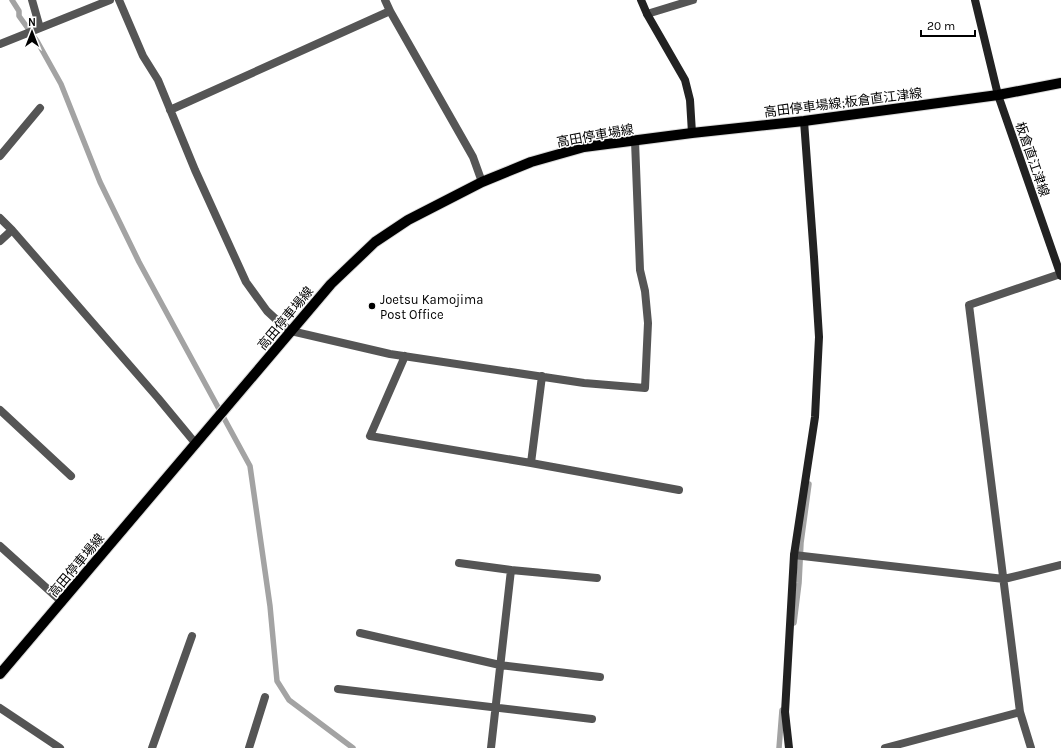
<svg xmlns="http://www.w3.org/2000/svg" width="1061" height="748" viewBox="0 0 1061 748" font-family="Karla,'Noto Sans JP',sans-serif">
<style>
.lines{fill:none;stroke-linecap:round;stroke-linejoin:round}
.stream{stroke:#a3a3a3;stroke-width:5.5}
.primary-casing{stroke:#dbdbdb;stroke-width:12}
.street{stroke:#555;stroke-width:8}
.secondary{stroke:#222;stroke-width:8}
.primary{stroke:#000;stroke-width:10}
.poi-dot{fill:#000;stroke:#fff;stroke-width:1.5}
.labels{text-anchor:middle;stroke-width:3;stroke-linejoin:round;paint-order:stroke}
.street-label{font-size:13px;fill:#000;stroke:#fff}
.poi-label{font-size:13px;fill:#000;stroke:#fff;text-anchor:start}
</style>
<rect width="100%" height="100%" fill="#fff"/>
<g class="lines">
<!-- stream -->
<path class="stream" d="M12 0 19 11V16L37 41 61 84 100 182 139 262 250 466 270 606 277 681 289 700 353 748
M794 623 799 583 801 543 809 484
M779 748 782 710"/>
<!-- primary casing -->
<g class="primary-casing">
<path id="primary" d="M0 674 331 284 375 242 408 220 482 182 531 162 584 147 692 133 804 121 998 95 1061 83"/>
</g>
<!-- street -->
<path class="street" d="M32 0 40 28
M119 0 143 56 158 80 195 170 246 282 267 311 280 323 291 331 390 354 584 383 645 388 648 323 645 291 640 270 635 141
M385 0 390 11 473 157 482 182
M647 14 693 0
M0 44 110 0
M170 110 390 11
M0 156 40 108
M0 218 12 230
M0 241 12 230 158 398 196 444
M405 356 370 436 531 463 542 376
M0 410 71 476
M531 463 679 490
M0 546 62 602
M794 555 1004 579 1061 565
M459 563 511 570
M360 633 500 665 600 677
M338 689 592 719
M0 708 60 748
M152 748 192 636
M249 748 265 697
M491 748 511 570 597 578
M885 748 1020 712
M1031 748 1020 712 969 305 1060 274"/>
<!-- secondary -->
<path class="secondary" d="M641 0 647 14 685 80 690 100 692 133
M975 0 998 95 1061 276
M789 748 785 712 794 555 815 417 819 337 814 257 804 121"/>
<!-- primary -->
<use href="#primary" class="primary"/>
</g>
<!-- markers -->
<circle class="poi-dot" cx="372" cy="306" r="4"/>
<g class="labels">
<!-- street labels -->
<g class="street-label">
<text transform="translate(843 102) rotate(-7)" y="5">高田停車場線;板倉直江津線</text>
<text transform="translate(595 135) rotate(-10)" y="5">高田停車場線</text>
<text transform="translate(1033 159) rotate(71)" y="5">板倉直江津線</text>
<text transform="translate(285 318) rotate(-50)" y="5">高田停車場線</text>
<text transform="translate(76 565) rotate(-50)" y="5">高田停車場線</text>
</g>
<!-- poi labels -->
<g class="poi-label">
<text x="380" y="304">Joetsu Kamojima<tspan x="380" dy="15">Post Office</tspan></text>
</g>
</g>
<!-- north arrow -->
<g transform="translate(32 32)" stroke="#ffffff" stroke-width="3" paint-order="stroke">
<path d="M0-3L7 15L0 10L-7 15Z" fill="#000000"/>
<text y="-6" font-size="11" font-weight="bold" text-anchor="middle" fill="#000000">N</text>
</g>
<!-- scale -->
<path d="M921 30v6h54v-6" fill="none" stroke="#000000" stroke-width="2"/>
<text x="927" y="30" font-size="12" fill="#000000" stroke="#ffffff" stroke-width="3" paint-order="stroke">20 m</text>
</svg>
